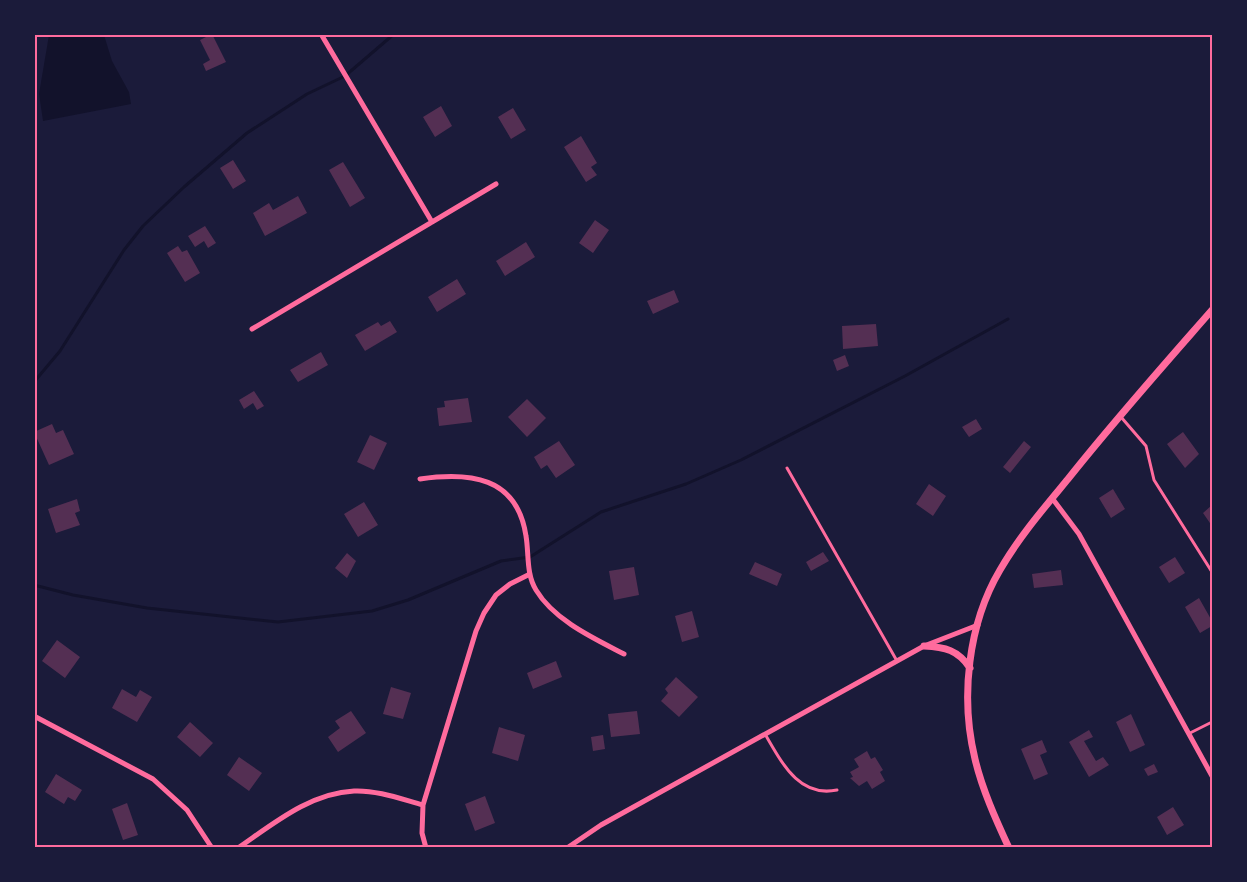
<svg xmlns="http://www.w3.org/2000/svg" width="1247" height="882" viewBox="0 0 1247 882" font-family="'Golos Text',sans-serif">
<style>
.water{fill:#12122b}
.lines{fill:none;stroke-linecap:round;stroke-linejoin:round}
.stream{stroke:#12122b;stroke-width:3}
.building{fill:#542f53}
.service{stroke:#ff6b9d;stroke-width:3}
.minor{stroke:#ff6b9d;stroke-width:5}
.tertiary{stroke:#ff6b9d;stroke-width:7}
.neatline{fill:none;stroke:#ff6b9d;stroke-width:2}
</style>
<rect width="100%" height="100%" fill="#1b1b3a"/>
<!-- water -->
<path class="water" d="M49 35H104L112 61 129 92 131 104 43 121 39 94Z"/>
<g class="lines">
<!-- stream -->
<path class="stream" d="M34 382 60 351 124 250 143 226 184 187 247 133 307 94 345 76 394 34
M34 585 73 595 147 608 278 622 372 611 408 600 501 561 530 557 601 512 686 484 741 460 905 376 1008 319"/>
</g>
<!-- building -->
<path class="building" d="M212 34 226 62 206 71 203 64 210 60 200 40Z
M441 106 452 126 435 137 423 117Z
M513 108 526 130 511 139 498 117Z
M581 136 597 163 591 167 597 175 586 182 564 147Z
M233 160 246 181 233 189 220 168Z
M343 162 365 198 350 207 329 170Z
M298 196 307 213 265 236 253 213 269 203 273 210Z
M595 220 609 230 593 253 579 243Z
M205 226 216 243 208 248 204 241 195 247 188 236Z
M526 242 535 257 505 276 496 261Z
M178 246 182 252 187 250 200 273 185 282 167 253Z
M457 279 466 294 437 312 428 297Z
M674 290 679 302 653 314 647 301Z
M390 321 397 332 365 351 355 335 378 322 381 326Z
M876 324 878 346 843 349 842 326Z
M321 352 328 365 298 382 290 370Z
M845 355 849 366 837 371 833 360Z
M254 391 264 406 257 410 253 403 244 409 239 400Z
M468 398 472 422 439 426 437 408 445 407 444 401Z
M527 399 546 418 527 437 508 417Z
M976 419 982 429 969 437 962 427Z
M52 424 56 433 63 430 74 454 49 465 34 432Z
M1183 432 1199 454 1185 468 1167 444Z
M370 435 387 443 374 470 357 462Z
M559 441 575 465 556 478 547 465 541 469 534 457Z
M1024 441 1031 447 1010 473 1003 467Z
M929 484 946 496 933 516 916 504Z
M1113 489 1125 509 1111 518 1099 498Z
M77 499 80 511 75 513 80 525 56 533 48 509Z
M364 502 378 525 358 537 344 514Z
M1212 505V526L1203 513Z
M823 552 829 561 811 571 806 562Z
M347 553 356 561 347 578 335 568Z
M1175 557 1185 573 1169 583 1159 567Z
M755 562 782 574 777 586 749 574Z
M634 567 639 595 614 600 609 571Z
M1061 570 1063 585 1034 588 1032 574Z
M1199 598 1212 621V626L1200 633 1185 607Z
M692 611 699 637 682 642 675 616Z
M57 640 80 657 65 678 42 661Z
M556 661 562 677 533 689 527 673Z
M676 677 698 697 679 717 661 701 668 693 665 689Z
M391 687 411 693 403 719 383 714Z
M122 689 136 697 140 690 152 697 137 722 112 708Z
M351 711 366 733 338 752 328 737 340 728 335 721Z
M637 711 640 734 611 737 608 714Z
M1131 714 1145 745 1130 752 1116 722Z
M190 722 213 743 200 757 177 737Z
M499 727 525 735 518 761 492 753Z
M1089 730 1093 737 1084 741 1096 761 1103 757 1109 765 1089 777 1069 742Z
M603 735 605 749 593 751 591 737Z
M1042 740 1047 752 1040 755 1048 774 1034 780 1021 749Z
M867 751 871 759 875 757 883 770 880 772 885 781 872 789 867 781 859 786 850 778 853 777 850 772 859 767 854 759Z
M239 757 262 773 249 791 227 775Z
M1154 764 1158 772 1148 776 1144 769Z
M56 774 82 790 75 801 68 797 64 804 45 792Z
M485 796 495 823 475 831 465 804Z
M127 803 138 835 123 840 112 809Z
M1173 807 1184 825 1167 835 1157 817Z"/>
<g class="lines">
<!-- service -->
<path class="service" d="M1121 417 1146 446 1154 480 1212 572
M787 468 897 661
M1190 733 1212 722
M765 734C782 763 799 798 837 790"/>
<!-- minor -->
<path class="minor" d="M321 34 432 222
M252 329 496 184
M420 479C469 472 517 476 526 536 529 553 526 574 536 590 554 620 593 638 624 654
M1052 498 1079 534 1212 776
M34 716 153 779 187 810 212 848
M238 848C273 824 310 793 354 791 377 790 401 799 423 805
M426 848 422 833 423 805 476 631 484 613 496 595 510 584 530 574
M567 848 601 825 924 646 978 625"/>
<!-- tertiary -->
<path class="tertiary" d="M924 646C945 647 958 650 970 668
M1009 848C996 820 982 789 975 759 960 698 968 624 1000 570 1019 537 1044 508 1068 479 1114 421 1163 366 1212 310"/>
</g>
<!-- border -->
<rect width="1247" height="882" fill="none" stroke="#1b1b3a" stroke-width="72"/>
<rect x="36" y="36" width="1175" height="810" class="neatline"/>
</svg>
